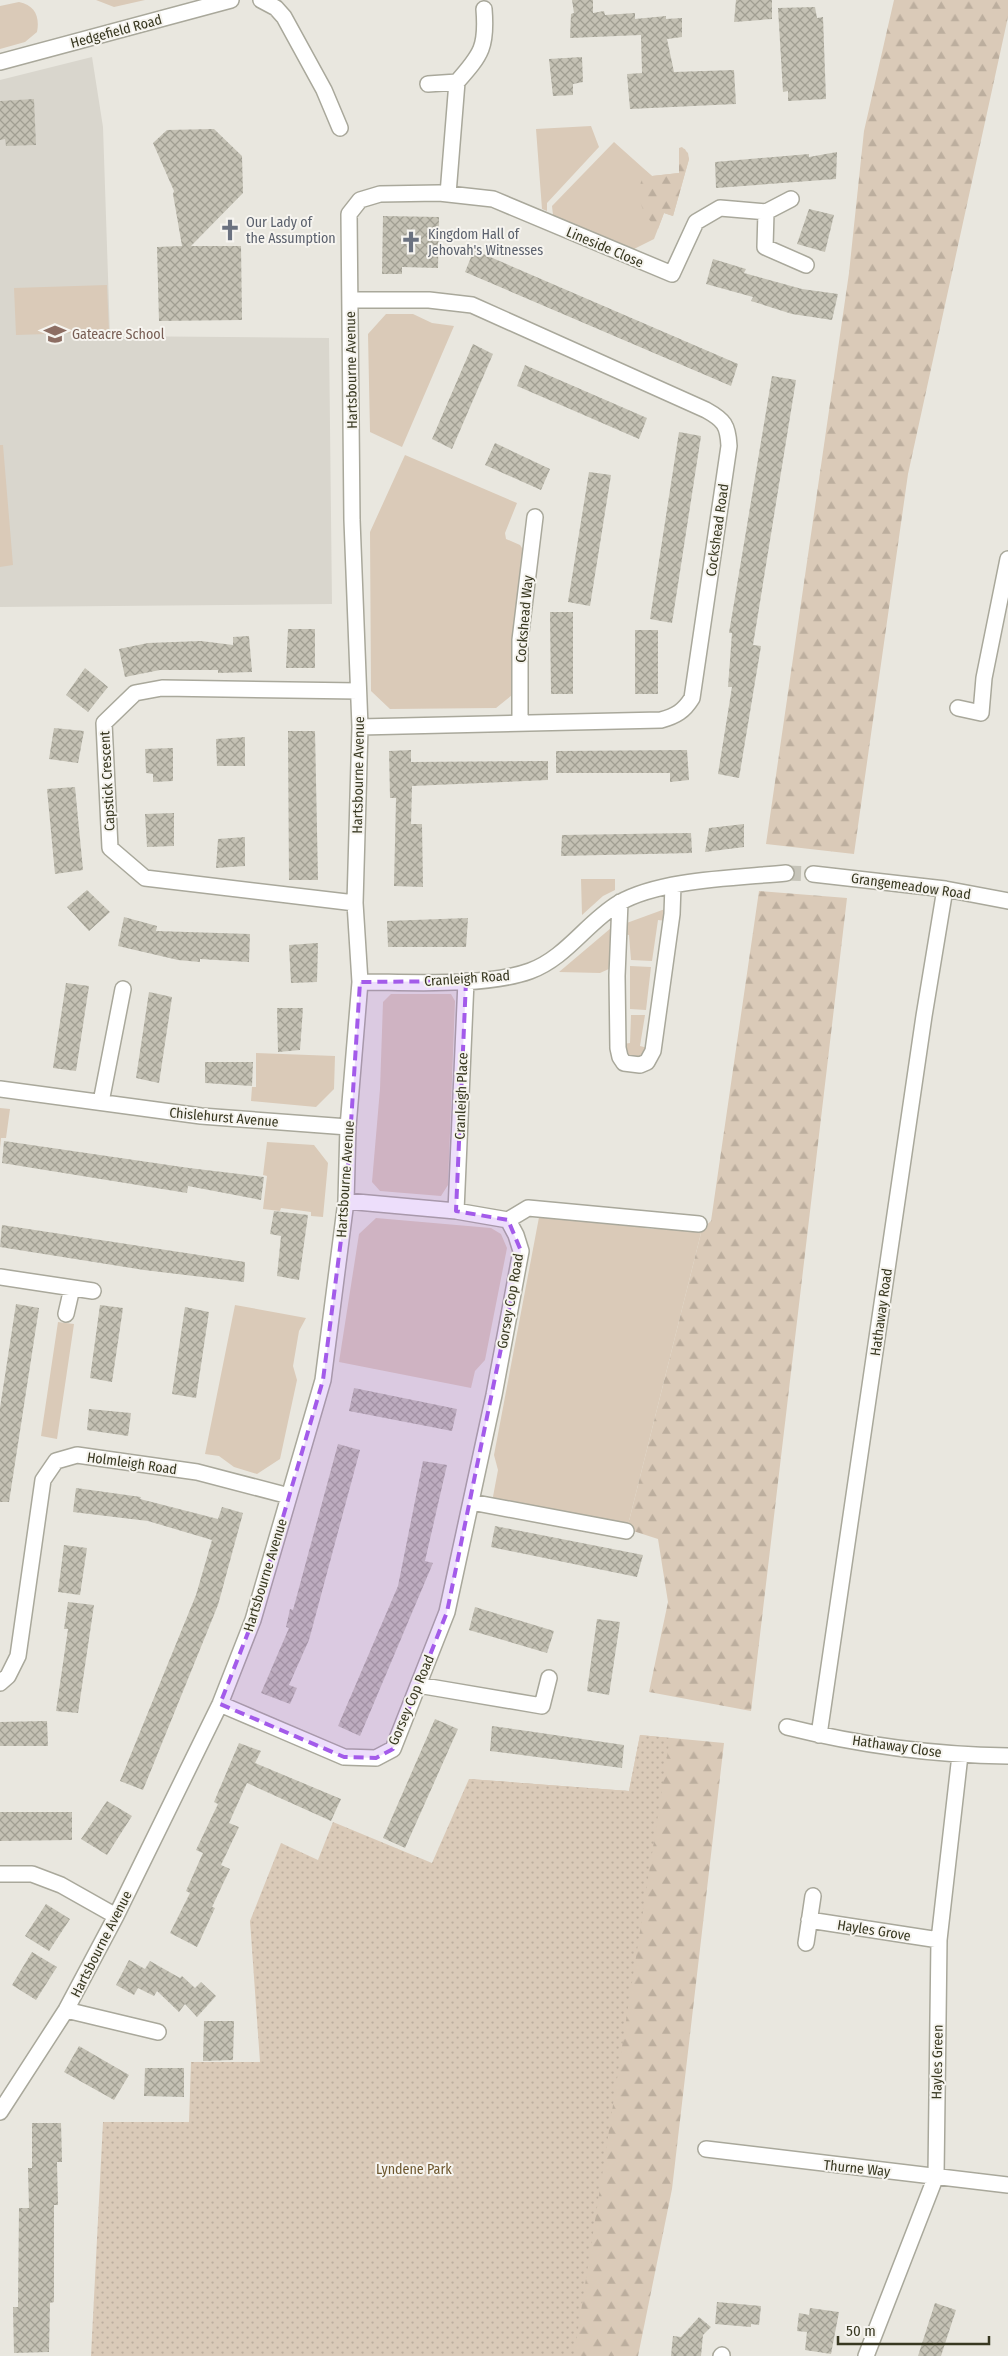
<svg xmlns="http://www.w3.org/2000/svg" width="1008" height="2356" viewBox="0 0 1008 2356" font-family="'Fira Sans Condensed',sans-serif">
<style>
.built{fill:#d9d6cd}
.green{fill:#dacab8}
.forest{fill:url(#forest-firs)}
.park{fill:url(#park-dots)}
.building{fill:url(#building-cross-hatch)}
.lines{fill:none;stroke-linecap:round;stroke-linejoin:round}
.minor-tunnel{stroke:#c6c4b9;stroke-width:15;stroke-dasharray:15 8;stroke-linecap:butt}
.minor-casing{stroke:#a9a89b;stroke-width:18}
.minor{stroke:#fff;stroke-width:15}
.marked{fill:#a35bea;fill-opacity:0.2;stroke:#a35bea;stroke-width:4;stroke-dasharray:10 6;stroke-linejoin:round}
.labels{text-anchor:middle;stroke-width:4;stroke-linejoin:round;paint-order:stroke}
.street-label{font-size:14px;fill:#383821;stroke:#f6f4ef}
.worship-label{font-size:14px;fill:#5b616d;stroke:#f6f4ef;text-anchor:start}
.education-label{font-size:14px;fill:#785e54;stroke:#f6f4ef;text-anchor:start}
.park-label{font-size:14px;fill:#6d562d;stroke:#f6f4ef}
</style>
<defs>
<pattern id="forest-firs" width="22" height="20" patternUnits="userSpaceOnUse" patternTransform="scale(1.25)"><rect width="22" height="20" fill="#dacab8"/><path d="M5 1l3.5 6h-7zM16 11l3.5 6h-7z" fill="#bcae9e"/></pattern>
<pattern id="park-dots" width="8" height="8" patternUnits="userSpaceOnUse" patternTransform="scale(1.25)"><rect width="8" height="8" fill="#dacab8"/><path d="M2 2h.1M6 6h.1" fill="none" stroke="#bcae9e" stroke-width="1.8" stroke-linecap="round"/></pattern>
<pattern id="building-cross-hatch" width="8" height="8" patternUnits="userSpaceOnUse" patternTransform="scale(1.25)"><rect width="8" height="8" fill="#c4c1b4"/><path d="M0 0l8 8M0 8l8-8" fill="none" stroke="#a09e92"/></pattern>
</defs>
<rect width="100%" height="100%" fill="#e9e7df"/>
<!-- built -->
<path class="built" d="M92 57 103 127 110 336 329 338 332 604 0 607V80Z"/>
<!-- green -->
<path class="green" d="M96 0H145L114 7Z
M19 2C35 5 40 17 37 32L25 42 0 49V6Z
M591 126 599 147 547 203V211L542 209 536 129Z
M614 142 652 176 679 173V148L685 149 689 159 673 216 664 213 654 239 634 249 553 215 552 206Z
M107 285 109 332 16 335 14 288Z
M386 314H413L432 323 454 326 402 447 370 432 368 334Z
M0 445H3L13 565 0 567Z
M405 455 517 503 505 533 506 539 520 545 524 551 512 637V695L496 708 390 709 371 691 370 532Z
M581 879H615V890L603 896 582 915Z
M665 909 666 921 658 920 652 961 631 960 629 935 622 934 624 924Z
M611 928V968L600 973 559 972Z
M630 966 651 967 646 1010 630 1009Z
M391 994H451L455 1001 448 1185 441 1196 380 1191 372 1182 380 1089 383 1002Z
M631 1015H645L640 1046 648 1048 642 1057 631 1058 625 1052 623 1044 630 1043Z
M256 1053 335 1056 334 1089 316 1107 251 1101 252 1087H256Z
M0 1108 10 1109 6 1138H1L0 1148Z
M267 1142 314 1145 328 1163 323 1217 311 1216V1212L281 1208 280 1211 263 1209 267 1176 263 1175Z
M540 1212 644 1221V1228L654 1229V1222L702 1229 627 1529 492 1502 498 1470 494 1455Z
M376 1218 491 1228 501 1234 507 1248 485 1360 475 1371 471 1388 339 1362 359 1234Z
M235 1305 306 1318 299 1331 293 1366 297 1380 280 1459 257 1474 234 1467 219 1456 205 1454Z
M58 1322 74 1324 57 1439 41 1436Z"/>
<!-- forest -->
<path class="forest" d="M894 0H1008V17L908 474 854 854 766 844 849 273 864 131Z
M682 147 688 153 689 159 673 216 664 213 658 229C640 213 633 192 646 171L652 176 679 173V148Z
M759 891 847 898 751 1711 649 1692 668 1602 658 1539 627 1529 702 1229 711 1221Z
M640 1735 724 1743 672 2189 638 2356H501L469 1779 629 1791Z"/>
<!-- park -->
<path class="park" d="M640 1735 670 1738 574 2356H91L103 2122H189L191 2062H260L250 1921 281 1843 318 1860 333 1822 432 1863 469 1779 629 1791Z"/>
<!-- building -->
<path class="building" d="M572 0H593V13L604 11 605 15 635 13V19L666 16V19L682 18V37L667 39 674 72 734 70 736 104 630 109 627 74 642 73 641 35 570 38 571 14 574 13Z
M736 0H772V19L734 22Z
M815 7 817 18 823 17 826 99 788 101V91L783 92 778 8Z
M582 57 583 82 573 84V95L553 96 549 59Z
M34 99 36 145 6 146 5 139 0 140V101Z
M214 129 242 156 243 193 191 246H241L242 320 159 321 157 247 182 246 173 194 174 191 153 143 167 130Z
M837 152 836 179 716 188 715 162 809 154V157Z
M809 209 834 215 825 252 797 244Z
M383 216 439 217 438 268 402 267V274H382Z
M474 250 738 364 731 386 465 272Z
M713 259 746 269 744 273 802 289 838 294 832 320 792 314 751 301 753 297 706 284Z
M473 344 493 354 452 449 432 439Z
M525 365 647 418 639 439 517 386Z
M772 376 796 380 753 645 761 646 739 778 718 774 732 687H728L732 633H729Z
M679 432 701 436 672 623 650 619Z
M495 443 550 469 541 490 485 465Z
M589 472 611 475 590 606 568 602Z
M550 612H573V694H551Z
M288 629H315V668H286Z
M635 630H658V694H635Z
M249 636 252 672 218 673V670H160L125 677 119 649 148 643 201 641 233 645V637Z
M85 668 108 687 88 712 66 695Z
M54 728 84 731 78 763 49 759Z
M288 731H315L318 880H289Z
M245 737V766H217L216 739Z
M173 748V781L153 782V774L146 773 145 749Z
M411 750V762L548 761V780L412 786 411 824H422L423 887 394 886 396 798H390L389 751Z
M687 750 689 780 670 782V773H556V751Z
M75 787 83 870 55 874 47 789Z
M174 813V846L147 847 145 814Z
M744 824V847L705 852 709 828Z
M691 833 692 853 561 856 562 835Z
M245 837V866L216 868 218 839Z
M87 890 110 912 89 931 67 907Z
M124 917 157 926 156 931 250 934 249 962 200 959V962L178 960 118 946Z
M468 918 466 947H388L387 921Z
M318 943 317 982 291 983 289 945Z
M66 983 89 986 76 1071 53 1068Z
M149 992 172 997 159 1083 136 1078Z
M277 1008H303L300 1050 278 1052Z
M205 1062H253L252 1086 205 1083Z
M4 1141 189 1168 264 1177 261 1200 188 1186 187 1193 2 1163Z
M274 1211 308 1215 299 1280 277 1276 281 1236 270 1234Z
M2 1225 245 1262 244 1282 144 1270 0 1247Z
M16 1304 39 1308 9 1502H0V1408Z
M100 1305 123 1308 112 1382 90 1378Z
M185 1307 209 1312 196 1398 172 1394Z
M354 1388 457 1409 452 1431 349 1411Z
M89 1409 131 1413 128 1436 87 1430Z
M338 1444 360 1450 309 1640 289 1685 297 1688 290 1704 261 1693 289 1628 286 1627 290 1609 293 1610Z
M423 1461 447 1465 425 1561 433 1563 360 1736 338 1726 398 1586Z
M76 1488 141 1497 140 1499 218 1519 222 1507 243 1513 218 1605 143 1790 120 1781 196 1595 212 1540 148 1521 73 1512Z
M495 1526 643 1555 637 1577 491 1547Z
M64 1545 87 1548 80 1595 58 1592Z
M68 1602 94 1605 78 1713 56 1711 68 1629H64Z
M475 1607 554 1631 547 1653 469 1630Z
M597 1619 620 1622 609 1695 587 1691Z
M435 1719 458 1729 405 1848 383 1838Z
M47 1721 48 1746H0V1722Z
M492 1726 624 1745 622 1768 490 1751Z
M239 1743 261 1751 255 1763 341 1799 331 1821 247 1783 229 1823 239 1827 221 1865 230 1869 212 1907 215 1908 197 1947 170 1933 190 1893 186 1891 203 1853 196 1850 218 1804 214 1802Z
M107 1801 132 1816 107 1855 81 1839Z
M0 1812H72V1840L0 1841Z
M46 1904 70 1919 49 1951 25 1936Z
M32 1952 57 1967 36 2000 12 1985Z
M129 1960 145 1969 150 1961 180 1978 182 1976 195 1988 201 1982 216 1996 197 2017 185 2004 179 2012 157 1991 154 1996 138 1988 134 1995 116 1985Z
M204 2021H234L233 2060 203 2061Z
M79 2046 129 2075 114 2100 64 2072Z
M145 2068H184V2097L144 2096Z
M32 2123H61L62 2162H57L58 2205H54V2302L50 2303 49 2352 14 2353 13 2307H18L19 2208H29L28 2168H32Z
M717 2302 761 2306 759 2325 751 2324V2327L715 2324Z
M935 2303 956 2310 941 2356H918Z
M810 2308 839 2312 831 2354 805 2350 807 2332 797 2331 799 2313 809 2315Z
M699 2317 711 2327 703 2335 701 2356H671L673 2336 681 2337Z"/>
<g class="lines">
<!-- minor-tunnel -->
<path class="minor-tunnel" d="M786 873 813 874"/>
<!-- minor casing -->
<g class="minor-casing">
<path id="minor" d="M261 0 276 8 284 17 324 90 340 128
M0 62 231 0
M428 84 457 82C482 54 487 46 484 9
M448 194 457 82
M766 212 791 199
M350 300H429L472 305 706 410C724 420 728 425 729 446L692 698C684 711 676 716 661 720L360 727
M958 708 981 713 984 678 1008 559
M520 722V640L535 517
M813 874 945 889 1008 901
M620 902 617 976 618 1048 620 1057 624 1063 640 1065 647 1062 653 1051 672 914 673 885
M355 903 145 878 110 848 104 723 135 693 162 688 358 691
M360 982C408 982 486 987 530 971 566 958 587 922 619 903 661 879 737 878 786 873
M0 1089 201 1116 348 1127
M101 1102 123 989
M456 1211 466 981
M508 1220 528 1208 699 1224
M0 1277 93 1291
M66 1314 72 1288
M471 1502 626 1531
M0 1683 8 1676 18 1656 43 1480 56 1461 77 1455 197 1472 289 1496
M418 1685 542 1706 549 1678
M220 1704 344 1757 376 1758 393 1749 447 1612 494 1395 521 1251 516 1235 508 1220 456 1211 346 1201
M787 1727C859 1745 935 1755 1008 1756
M819 1735 924 1016 945 889
M0 1874H32L61 1885 116 1916
M809 1920 939 1940
M806 1943 813 1896
M66 2010 158 2032
M0 2112 66 2010 116 1916 220 1704 253 1620 323 1380 346 1201 348 1127 360 982 355 903 360 727 352 520 349 214 360 200 380 194 439 193 493 199 672 274 696 222 720 208 766 212 765 247 806 265
M706 2149 1008 2185
M721 2356 722 2355
M866 2356 936 2176 939 1940 960 1755"/>
</g>
<!-- minor -->
<use href="#minor" class="minor"/>
</g>
<!-- marked area -->
<path class="marked" d="M466 981 456 1211 508 1220 521 1251 447 1612 393 1749 376 1758 344 1757 220 1704 253 1620 323 1380 346 1201 360 982Z"/>
<!-- icons -->
<defs>
<g id="church-bare" transform="scale(1.725)"><path d="M-1.2-6h2.4v3.5h3.3v2.4h-3.3V6h-2.4V-.1h-3.3v-2.4h3.3Z" fill="#6b7280" stroke="#f6f4ef" stroke-width="2.5" paint-order="stroke"/></g>
<g id="school-bare" transform="scale(1.725)"><path d="M0-5L7-2L0 1L-7-2ZM-4 1L0 2.5L4 1V4Q0 6-4 4Z" fill="#8d6e63" stroke="#f6f4ef" stroke-width="2.5" paint-order="stroke"/></g>
</defs>
<g fill-rule="evenodd">
<use href="#church-bare" x="230" y="230"/>
<use href="#church-bare" x="411" y="242"/>
<use href="#school-bare" x="55" y="334"/>
</g>
<g class="labels">
<!-- street labels -->
<g class="street-label">
<text transform="translate(116 31) rotate(-15)" y="5">Hedgefield Road</text>
<text transform="translate(605 247) rotate(23)" y="5">Lineside Close</text>
<text transform="translate(351 370) rotate(-91)" y="5">Hartsbourne Avenue</text>
<text transform="translate(717 530) rotate(-82)" y="5">Cockshead Road</text>
<text transform="translate(524 619) rotate(-85)" y="5">Cockshead Way</text>
<text transform="translate(358 775) rotate(-89)" y="5">Hartsbourne Avenue</text>
<text transform="translate(107 781) rotate(-93)" y="5">Capstick Crescent</text>
<text transform="translate(911 886) rotate(8)" y="5">Grangemeadow Road</text>
<text transform="translate(467 978) rotate(-4)" y="5">Cranleigh Road</text>
<text transform="translate(461 1096) rotate(-88)" y="5">Cranleigh Place</text>
<text transform="translate(224 1117) rotate(5)" y="5">Chislehurst Avenue</text>
<text transform="translate(345 1179) rotate(-86)" y="5">Hartsbourne Avenue</text>
<text transform="translate(510 1301) rotate(-80)" y="5">Gorsey Cop Road</text>
<text transform="translate(881 1312) rotate(-82)" y="5">Hathaway Road</text>
<text transform="translate(132 1463) rotate(8)" y="5">Holmleigh Road</text>
<text transform="translate(265 1575) rotate(-73)" y="5">Hartsbourne Avenue</text>
<text transform="translate(411 1700) rotate(-67)" y="5">Gorsey Cop Road</text>
<text transform="translate(897 1746) rotate(8)" y="5">Hathaway Close</text>
<text transform="translate(874 1930) rotate(9)" y="5">Hayles Grove</text>
<text transform="translate(101 1944) rotate(-63)" y="5">Hartsbourne Avenue</text>
<text transform="translate(937 2062) rotate(-89)" y="5">Hayles Green</text>
<text transform="translate(857 2168) rotate(6)" y="5">Thurne Way</text>
</g>
<!-- worship labels -->
<g class="worship-label">
<text x="246" y="227">Our Lady of<tspan x="246" dy="16">the Assumption</tspan></text>
<text x="428" y="239">Kingdom Hall of<tspan x="428" dy="16">Jehovah's Witnesses</tspan></text>
</g>
<!-- education labels -->
<g class="education-label">
<text x="72" y="339">Gateacre School</text>
</g>
<!-- park labels -->
<g class="park-label">
<text x="414" y="2174">Lyndene Park</text>
</g>
</g>
<!-- scale -->
<path d="M838 2336v8h151v-8" fill="none" stroke="#383821" stroke-width="2.5"/>
<text x="846" y="2336" font-size="15" fill="#383821" stroke="#f6f4ef" stroke-width="4" paint-order="stroke">50 m</text>
</svg>
